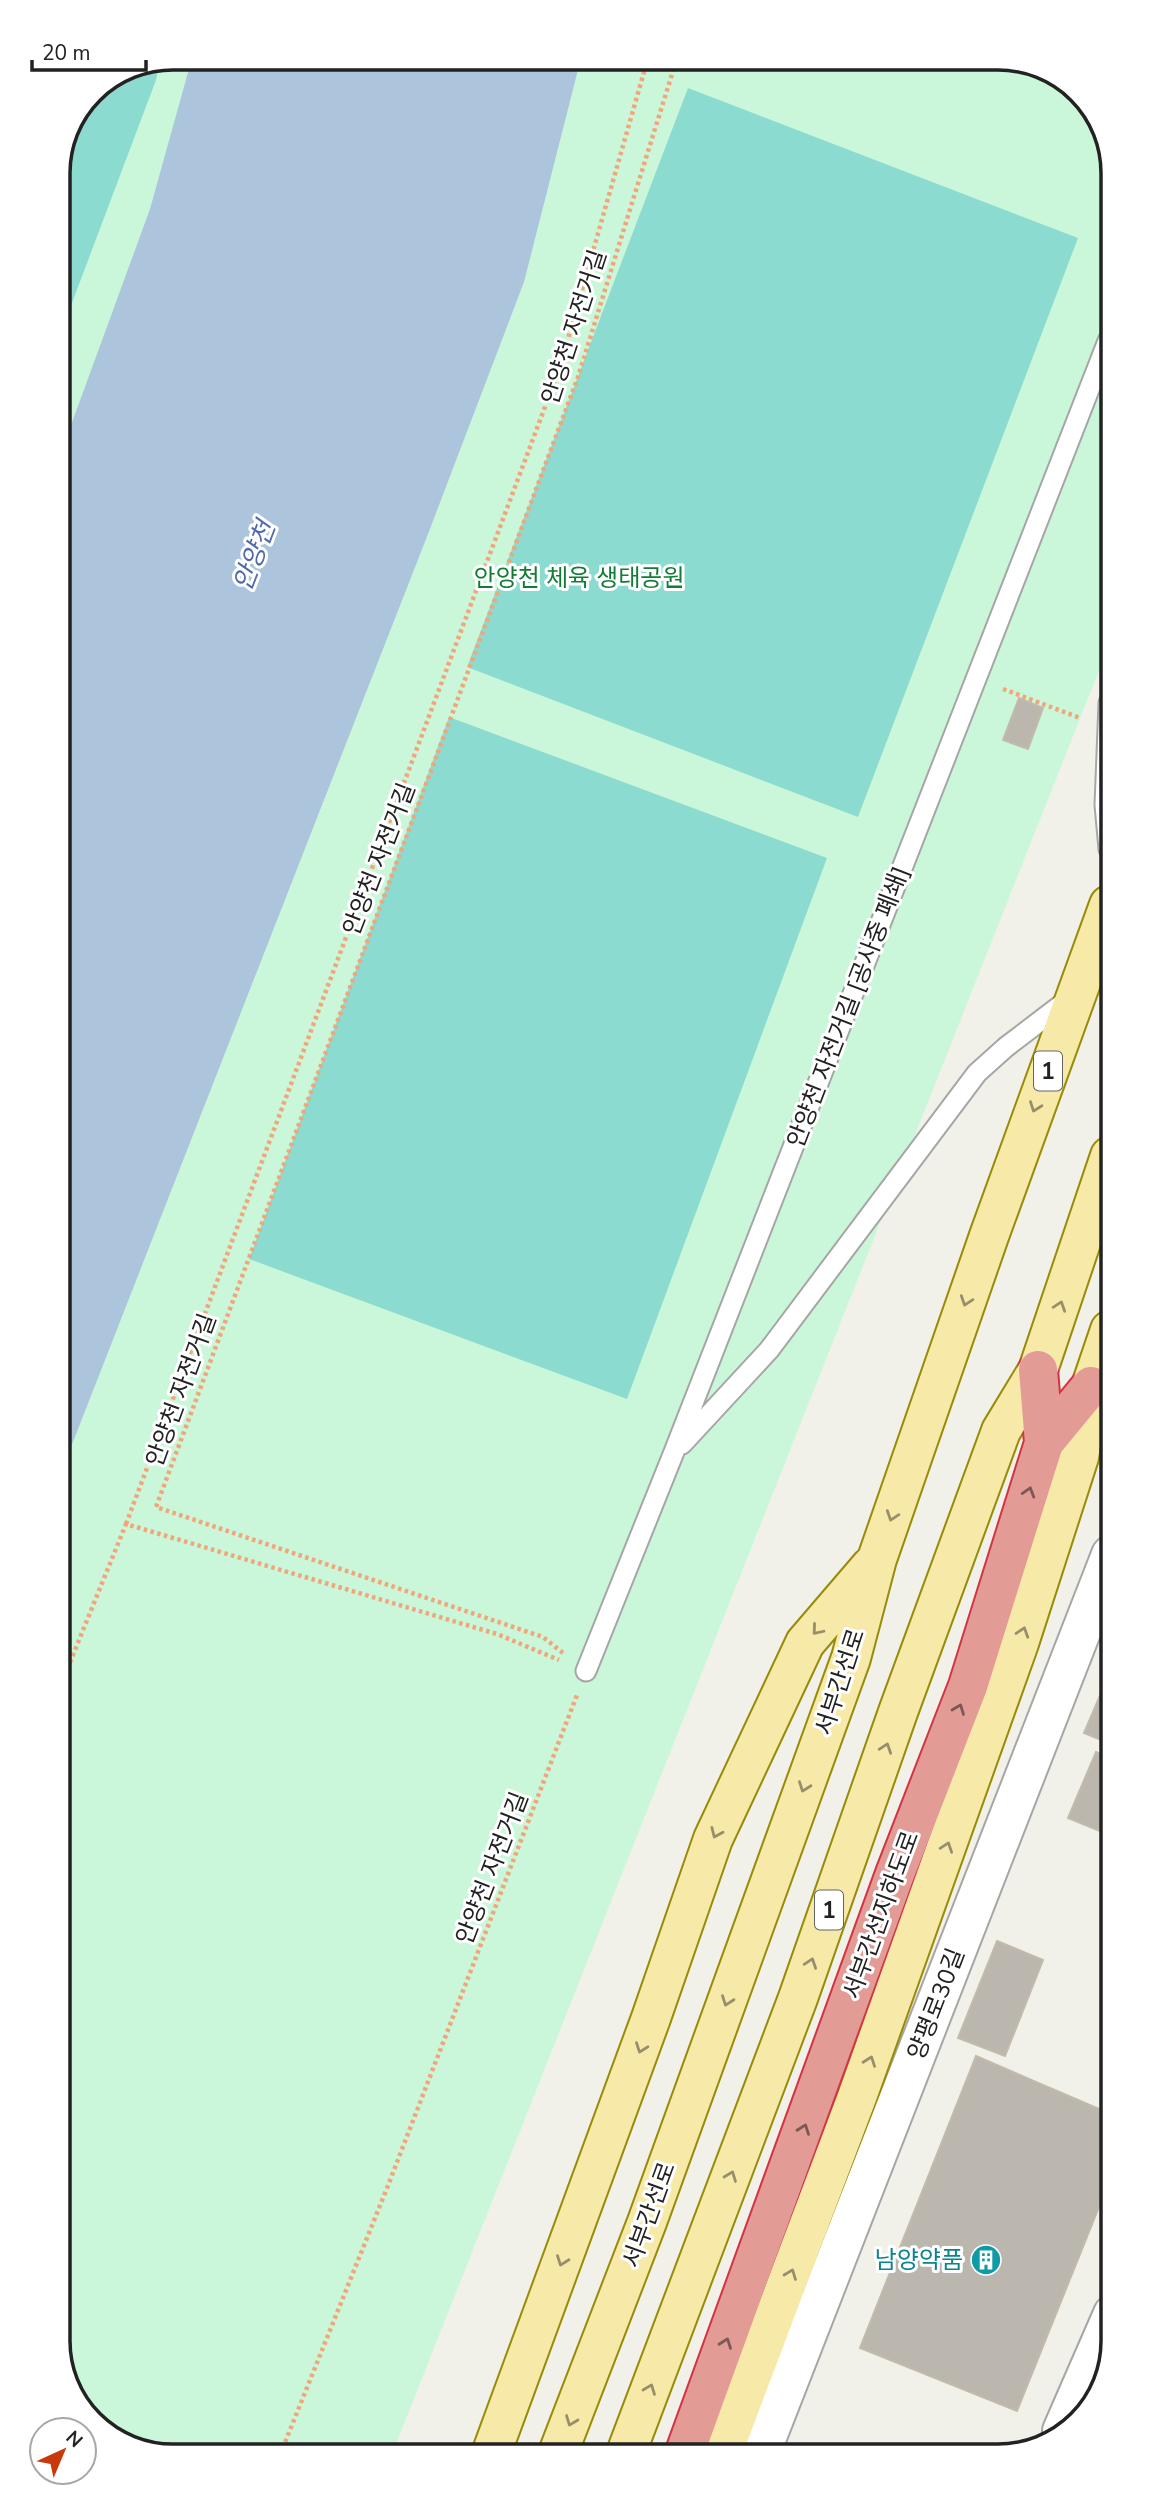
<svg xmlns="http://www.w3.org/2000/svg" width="1171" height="2514" viewBox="0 0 1171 2514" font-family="'Nunito Sans','Noto Sans KR',sans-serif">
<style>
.park{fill:#caf7d9}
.pitch{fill:#8cdbd0}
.water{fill:#acc5dc}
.building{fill:#bbb7ae;stroke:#c2bbac;stroke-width:2}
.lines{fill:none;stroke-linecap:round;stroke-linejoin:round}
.lane-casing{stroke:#a6a6a6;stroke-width:23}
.street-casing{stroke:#a6a6a6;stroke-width:42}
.primary-casing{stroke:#978b08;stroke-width:42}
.highway-casing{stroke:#d33342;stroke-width:42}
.path{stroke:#f3a479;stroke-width:4.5;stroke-dasharray:3.5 3.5;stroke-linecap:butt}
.lane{stroke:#fff;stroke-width:19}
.street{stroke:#fff;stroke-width:38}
.primary{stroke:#f7e9a8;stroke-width:38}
.highway{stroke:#e39b96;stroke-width:38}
.oneway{stroke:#978f6c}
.oneway2{stroke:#795856}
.labels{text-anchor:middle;stroke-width:6;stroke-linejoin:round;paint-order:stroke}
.shield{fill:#fff;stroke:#646464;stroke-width:2}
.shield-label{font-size:23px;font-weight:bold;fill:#222}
.street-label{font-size:24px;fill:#222;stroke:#fff}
.park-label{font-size:24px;fill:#127d36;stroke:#fff}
.culture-label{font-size:24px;fill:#0d838f;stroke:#fff;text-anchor:end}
.water-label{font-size:26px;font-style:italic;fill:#5269ad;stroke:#fff}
.rim{fill:none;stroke:#222;stroke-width:3.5}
</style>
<rect width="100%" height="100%" fill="#f1f1e9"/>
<!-- park -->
<path class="park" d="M173 58H1006L1068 81 1107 136 1108 648 392 2454 165 2456 103 2433 64 2378 58 166 92 91Z"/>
<!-- pitch -->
<path class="pitch" d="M159 64 156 80 58 340V166L92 91Z
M688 88 1078 238 858 817 467 667Z
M449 717 827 858 627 1399 249 1259Z"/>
<!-- water -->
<path class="water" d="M192 58H581L524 282 428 534 62 1470 59 458 150 209Z"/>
<!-- building -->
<path class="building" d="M1019 698 1043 708 1028 749 1003 740Z
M1111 1670 1112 1742 1111 1744 1084 1733Z
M1096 1752 1112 1759V1836L1068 1818Z
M997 1941 1043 1960 1005 2056 958 2038Z
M976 2056 1113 2115V2172L1017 2411 860 2348Z"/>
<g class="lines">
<!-- lane casing -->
<g class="lane-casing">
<path id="lane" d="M1109 703 1105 805 1109 849
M682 1444 769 1350 977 1073 1006 1047 1069 999
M586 1671 674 1452 1108 341"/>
</g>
<!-- street casing -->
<g class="street-casing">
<path id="street" d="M1062 2431 1113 2314
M761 2452 1111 1555"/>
</g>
<!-- primary casing -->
<g class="primary-casing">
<path id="primary" d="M723 2452 857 2097 1019 1643 1079 1457 1091 1386 1110 1330
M558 2453 647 2222 851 1658 877 1559 989 1236 1109 905
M626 2453 798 1998 898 1712 1001 1431 1038 1370 1110 1156
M491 2454 651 2018 713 1839 805 1643 871 1566"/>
</g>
<!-- highway casing -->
<g class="highway-casing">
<path id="highway" d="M1044 1443 1091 1386
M685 2452 895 1874 968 1686 1044 1443 1038 1370"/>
</g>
<!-- path -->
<path class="path" d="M1003 689 1080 718
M126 1524 560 367 648 58
M563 1653 543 1637 156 1507 578 377 677 58
M62 1682 126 1524 497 1634 559 1660
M280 2455 389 2183 577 1695"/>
<!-- lane -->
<use href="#lane" class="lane"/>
<!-- street -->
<use href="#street" class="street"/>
<!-- primary -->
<use href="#primary" class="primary"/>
<!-- highway -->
<use href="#highway" class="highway"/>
</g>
<!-- one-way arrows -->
<defs><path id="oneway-chevron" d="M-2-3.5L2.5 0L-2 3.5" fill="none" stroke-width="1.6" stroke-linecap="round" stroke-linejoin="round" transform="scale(1.75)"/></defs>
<g class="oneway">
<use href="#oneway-chevron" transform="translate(1035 1107) rotate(110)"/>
<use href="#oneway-chevron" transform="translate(966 1301) rotate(109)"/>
<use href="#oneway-chevron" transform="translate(1060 1306) rotate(-71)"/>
<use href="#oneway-chevron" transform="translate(892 1516) rotate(109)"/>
<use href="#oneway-chevron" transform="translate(817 1630) rotate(130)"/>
<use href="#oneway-chevron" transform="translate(1023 1632) rotate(-72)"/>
<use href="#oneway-chevron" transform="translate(886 1748) rotate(-71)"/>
<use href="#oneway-chevron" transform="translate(804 1787) rotate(110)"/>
<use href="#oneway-chevron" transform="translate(716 1833) rotate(114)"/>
<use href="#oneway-chevron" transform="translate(947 1847) rotate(-71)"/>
<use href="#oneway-chevron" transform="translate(811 1963) rotate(-71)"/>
<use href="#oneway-chevron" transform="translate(727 2001) rotate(110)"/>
<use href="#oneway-chevron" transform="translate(641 2048) rotate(110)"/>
<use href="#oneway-chevron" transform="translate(870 2061) rotate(-70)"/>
<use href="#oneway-chevron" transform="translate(731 2176) rotate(-69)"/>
<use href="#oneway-chevron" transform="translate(562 2261) rotate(110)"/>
<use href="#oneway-chevron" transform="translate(791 2274) rotate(-69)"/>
<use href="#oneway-chevron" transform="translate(650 2389) rotate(-69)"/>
<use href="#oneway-chevron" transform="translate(571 2421) rotate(111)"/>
</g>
<g class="oneway2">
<use href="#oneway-chevron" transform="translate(1029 1492) rotate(-73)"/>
<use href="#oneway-chevron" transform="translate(959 1709) rotate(-69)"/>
<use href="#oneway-chevron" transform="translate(804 2129) rotate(-70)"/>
<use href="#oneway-chevron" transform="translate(726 2343) rotate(-70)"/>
</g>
<!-- icons -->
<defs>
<g id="building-disc" transform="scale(1.575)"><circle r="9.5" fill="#0f9aa8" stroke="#fff"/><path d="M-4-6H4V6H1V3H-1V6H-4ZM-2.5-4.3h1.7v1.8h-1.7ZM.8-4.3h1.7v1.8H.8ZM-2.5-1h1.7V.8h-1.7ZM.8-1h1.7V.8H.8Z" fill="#fff"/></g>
</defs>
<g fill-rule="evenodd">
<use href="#building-disc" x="986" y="2260"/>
</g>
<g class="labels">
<!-- shield labels -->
<g class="shield">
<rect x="1034" y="1051.5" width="28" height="39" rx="5"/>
<rect x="815" y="1890.5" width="28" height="39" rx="5"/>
</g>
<g class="shield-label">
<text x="1048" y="1079">1</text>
<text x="829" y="1918">1</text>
</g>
<!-- street labels -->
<g class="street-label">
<text transform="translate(574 327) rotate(-72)" y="8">안양천 자전거길</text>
<text transform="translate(379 859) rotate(-69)" y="8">안양천 자전거길</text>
<text transform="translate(848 1007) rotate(-69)" y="8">안양천 자전거길 [공사중 폐쇄]</text>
<text transform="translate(181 1390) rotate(-70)" y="8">안양천 자전거길</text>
<text transform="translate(840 1682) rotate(-72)" y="8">서부간선로</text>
<text transform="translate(492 1868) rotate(-69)" y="8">안양천 자전거길</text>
<text transform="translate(881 1915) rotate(-70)" y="8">서부간선지하도로</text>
<text transform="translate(936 2004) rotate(-69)" y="8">양평로30길</text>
<text transform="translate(649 2215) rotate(-70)" y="8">서부간선로</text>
</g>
<!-- park labels -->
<g class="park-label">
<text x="579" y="586">안양천 체육 생태공원</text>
</g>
<!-- culture labels -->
<g class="culture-label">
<text x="963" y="2268">남양약품</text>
</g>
<!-- water labels -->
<g class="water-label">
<text transform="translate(254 556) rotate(-69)" y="9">안양천</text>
</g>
</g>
<!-- crop -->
<path d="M0 0H1171V2514H0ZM173 70H998A103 103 0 0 1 1101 173V2341A103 103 0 0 1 998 2444H173A103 103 0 0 1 70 2341V173A103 103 0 0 1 173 70Z" fill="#fff" fill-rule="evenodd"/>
<path class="rim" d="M173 70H998A103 103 0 0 1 1101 173V2341A103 103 0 0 1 998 2444H173A103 103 0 0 1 70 2341V173A103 103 0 0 1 173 70Z"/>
<!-- north arrow -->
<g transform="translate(63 2451) rotate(44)"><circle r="33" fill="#ffffff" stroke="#a7a7a7" stroke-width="2"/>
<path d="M0-5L12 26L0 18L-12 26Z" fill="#c83a0b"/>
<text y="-10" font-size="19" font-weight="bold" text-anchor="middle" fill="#222222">N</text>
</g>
<!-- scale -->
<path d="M32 60v10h114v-10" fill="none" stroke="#222222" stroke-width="3.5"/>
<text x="42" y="60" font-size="21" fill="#222222" stroke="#ffffff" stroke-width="5" paint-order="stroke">20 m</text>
</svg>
